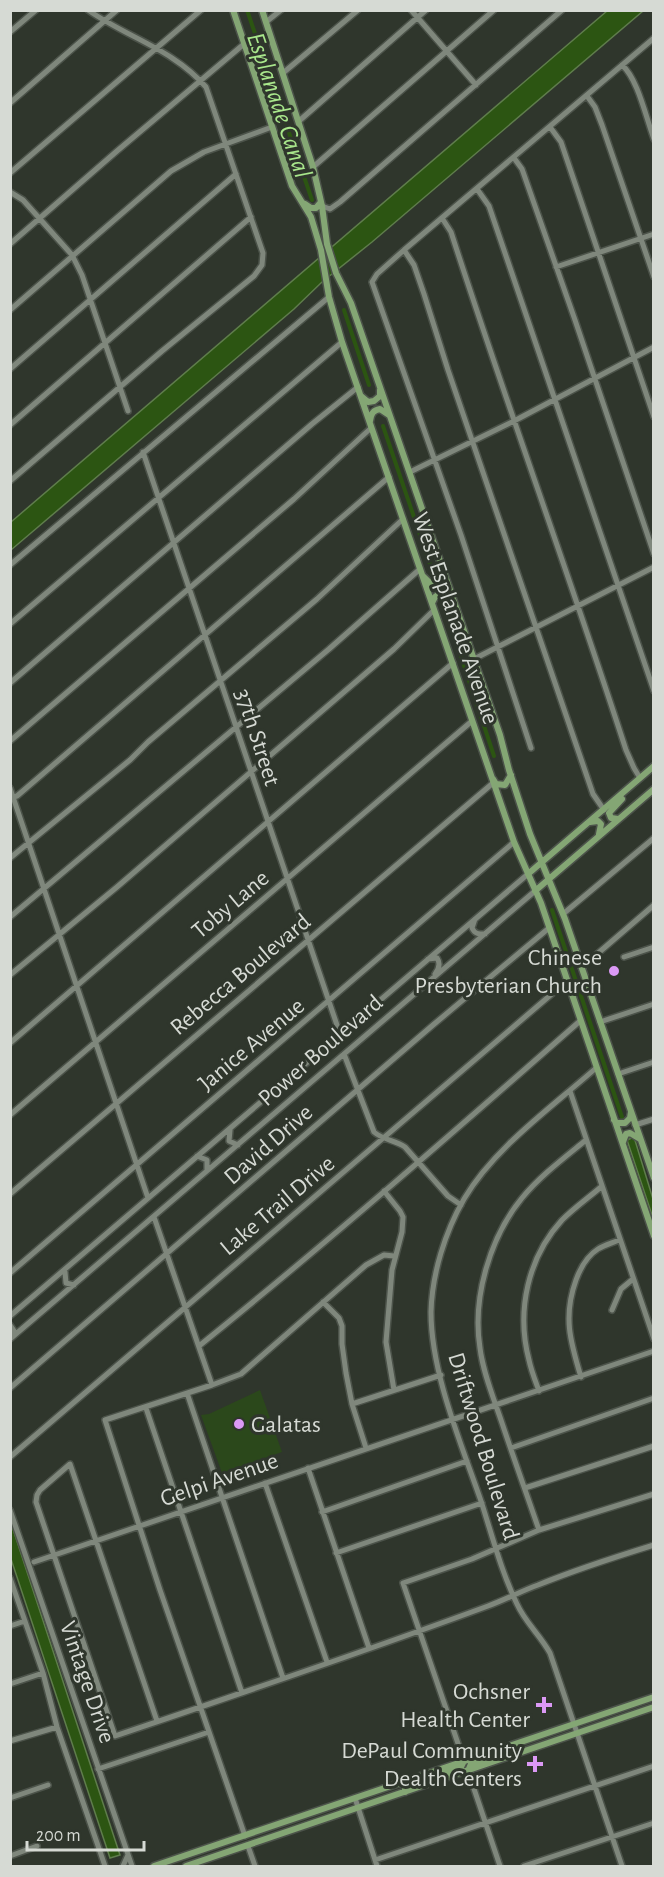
<svg xmlns="http://www.w3.org/2000/svg" width="664" height="1877" viewBox="0 0 664 1877" font-family="'Alegreya Sans',sans-serif">
<style>
.green{fill:#2b481b}
.water{fill:#2c5512;stroke:#5f7d4c;stroke-width:1.5}
.lines{fill:none;stroke-linecap:round;stroke-linejoin:round}
.canal{stroke:#2c5512;stroke-width:4}
.minor-casing{stroke:#4c534a;stroke-width:8}
.major-casing{stroke:#4c534a;stroke-width:9}
.minor{stroke:#7f877c;stroke-width:5}
.major{stroke:#84a674;stroke-width:6}
.poi-dot{fill:#db99f5;stroke:#2f362c;stroke-width:2}
.labels{text-anchor:middle;stroke-width:6;stroke-linejoin:round;paint-order:stroke}
.street-label{font-size:24px;fill:#d6dad4;stroke:#2f362c}
.poi-label{font-size:24px;fill:#d6dad4;stroke:#2f362c;text-anchor:end}
.water-label{font-size:26px;font-style:italic;fill:#a9e78c;stroke:#2f362c}
</style>
<rect width="100%" height="100%" fill="#2f362c"/>
<!-- green -->
<path class="green" d="M260 1390 282 1452 222 1473 201 1415 209 1414Z"/>
<!-- water -->
<path class="water" d="M607 11H643L372 242 322 282 294 309 11 550V522Z
M634 1137 653 1199V1218L627 1140Z
M11 1523 120 1855 110 1858 11 1559Z"/>
<g class="lines">
<!-- canal -->
<path class="canal" d="M247 10 312 200
M344 310 369 385
M383 426 431 567
M445 608 494 756
M552 910 623 1120"/>
<!-- minor casing -->
<g class="minor-casing">
<path id="minor" d="M411 10 476 85
M266 22 281 10
M10 32 36 10
M622 65C638 79 646 118 654 139
M283 73 358 10
M587 96 595 107 602 125 654 277
M10 103 117 10
M299 121 426 10
M550 127 561 142 654 417
M514 158 522 169 575 320 654 554
M313 167 494 10
M10 173 201 10
M477 189 489 206 654 691
M10 192 23 200 72 255 82 275 128 411
M322 206 330 209 340 202 562 10
M442 218 451 232C507 406 570 577 626 750L634 768 640 778
M10 244 117 151 244 44
M404 250 414 265 424 294 448 370 593 794 604 810
M556 267 654 234
M10 310 171 171 204 152 272 127
M10 369 236 174
M10 425 251 217
M143 452 340 1034
M410 472 514 421 654 347
M10 481 162 351 254 276 262 265 263 253 206 87C173 49 128 38 88 10
M10 565 329 297
M10 624 342 342
M474 659 654 567
M10 683 312 424 358 387
M10 741 294 499 371 428
M531 748 461 535 372 282 377 274 404 250 654 38
M10 788 148 1198
M10 798 17 796 389 477
M10 858 130 760 148 742 317 599 403 519
M563 914 654 838
M10 917 329 649 420 569
M475 919 472 928C475 934 478 934 485 934
M624 957 654 947
M428 959 437 958C441 964 439 969 435 974
M582 967 654 905
M10 975 117 887 394 649 434 610
M600 1022 654 1004
M10 1043 453 663
M344 1054 374 1132C383 1140 395 1140 405 1147L448 1196 461 1205
M596 1068C552 1107 494 1148 464 1199 445 1232 432 1274 431 1312 431 1373 461 1443 481 1501 492 1535 501 1571 517 1604 525 1622 540 1635 550 1653L622 1866
M618 1074 654 1062
M570 1091 654 1339
M10 1115 472 721
M635 1125 654 1119
M230 1130 229 1141 238 1145
M197 1156 207 1160V1170
M384 1191 400 1211 403 1217 402 1232 392 1270 386 1342 394 1390
M10 1194 493 783
M154 1217 212 1385
M65 1272 66 1283 74 1285
M10 1273 514 842
M323 1302 339 1318 342 1326V1344L346 1373 352 1404 366 1448
M612 1310 621 1289 633 1279
M10 1316 528 874
M10 1325 14 1331 13 1336
M10 1339 535 891
M199 1346C329 1241 455 1131 580 1021
M581 1377C570 1341 563 1316 576 1280 580 1269 587 1256 598 1249 604 1245 612 1243 619 1240
M10 1388 433 1025 549 928
M539 1391C535 1380 531 1370 529 1360 516 1311 528 1257 562 1220 574 1208 588 1198 601 1187
M187 1393 283 1678
M352 1404 441 1375
M146 1408 242 1693
M511 1448 654 1398
M10 1457 567 981
M308 1468 369 1648
M265 1483 327 1662
M525 1488 654 1446
M10 1510 132 1866
M322 1512 467 1461
M539 1530C527 1495 514 1459 502 1423 494 1399 483 1373 480 1348 472 1298 490 1237 522 1198 540 1176 564 1158 586 1140
M336 1553 482 1503
M34 1562 654 1351
M10 1578 43 1673 57 1727 105 1866
M10 1626 25 1621
M10 1684 43 1673
M157 1721 70 1464 40 1490 37 1495 36 1502 115 1736C239 1694 364 1652 488 1606 505 1600 521 1591 538 1585 575 1570 615 1557 654 1545
M10 1741 57 1727
M464 1761 403 1583 472 1559 539 1530 654 1494
M98 1769 209 1732
M468 1771 500 1866
M10 1798 48 1785
M355 1798 377 1866
M245 1836 160 1590 105 1420 212 1385 241 1374 366 1265 384 1255 394 1256
M248 1846 255 1866
M10 1856 37 1846
M375 1860 654 1766
M123 1866 128 1855
M524 1866 654 1823"/>
</g>
<!-- major casing -->
<g class="major-casing">
<path id="major" d="M233 10 292 186 311 217 321 250 329 297 342 342 514 842 541 903 654 1236
M262 10 313 167 322 206 327 244 336 273 351 303 500 735 509 770 530 834 565 919 654 1178
M305 204 311 208H316L321 202
M361 396 368 402 374 401 380 396V390
M370 421C371 414 373 410 380 409L389 415
M424 577 430 583 435 585 439 583 444 574
M432 603 435 597 442 592 447 594 452 601
M493 779 496 784 505 785 511 775
M618 819 611 818 609 813 622 799
M590 822 598 821 601 824 599 834
M528 874 654 766
M535 891 654 789
M614 1120 617 1123H625L630 1118 631 1112
M623 1142 626 1134 630 1133 640 1139
M468 1771 471 1764 499 1754 504 1752 506 1747
M405 1792V1788L407 1786 461 1767 464 1761
M154 1866 654 1697
M186 1866 654 1707"/>
</g>
<!-- minor -->
<use href="#minor" class="minor"/>
<!-- major -->
<use href="#major" class="major"/>
</g>
<!-- markers -->
<g class="poi-dot">
<circle cx="614" cy="971" r="6"/>
<circle cx="239" cy="1424" r="6"/>
<path d="M541 1696h6v6h6v6h-6v6h-6v-6h-6v-6h6z"/>
<path d="M532 1755h6v6h6v6h-6v6h-6v-6h-6v-6h6z"/>
</g>
<g class="labels">
<!-- street labels -->
<g class="street-label">
<text transform="translate(456 618) rotate(71)" y="8">West Esplanade Avenue</text>
<text transform="translate(258 737) rotate(72)" y="8">37th Street</text>
<text transform="translate(230 904) rotate(-40)" y="8">Toby Lane</text>
<text transform="translate(240 974) rotate(-40)" y="8">Rebecca Boulevard</text>
<text transform="translate(251 1044) rotate(-40)" y="8">Janice Avenue</text>
<text transform="translate(320 1050) rotate(-41)" y="8">Power Boulevard</text>
<text transform="translate(268 1144) rotate(-41)" y="8">David Drive</text>
<text transform="translate(277 1205) rotate(-40)" y="8">Lake Trail Drive</text>
<text transform="translate(484 1446) rotate(73)" y="8">Driftwood Boulevard</text>
<text transform="translate(219 1479) rotate(-19)" y="8">Gelpi Avenue</text>
<text transform="translate(88 1682) rotate(71)" y="8">Vintage Drive</text>
</g>
<!-- poi labels -->
<g class="poi-label">
<text x="602" y="965">Chinese<tspan x="602" dy="28">Presbyterian Church</tspan></text>
<text x="251" y="1432" text-anchor="start">Galatas</text>
<text x="530" y="1699">Ochsner<tspan x="530" dy="28">Health Center</tspan></text>
<text x="522" y="1758">DePaul Community<tspan x="522" dy="28">Dealth Centers</tspan></text>
</g>
<!-- water labels -->
<g class="water-label">
<text transform="translate(280 105) rotate(71)" y="9">Esplanade Canal</text>
</g>
</g>
<!-- border -->
<rect width="664" height="1877" fill="none" stroke="#d6dad4" stroke-width="24"/>
<!-- scale -->
<path d="M27 1841v9h117v-9" fill="none" stroke="#d6dad4" stroke-width="3"/>
<text x="36" y="1841" font-size="18" fill="#d6dad4" stroke="#2f362c" stroke-width="4.5" paint-order="stroke">200 m</text>
</svg>
